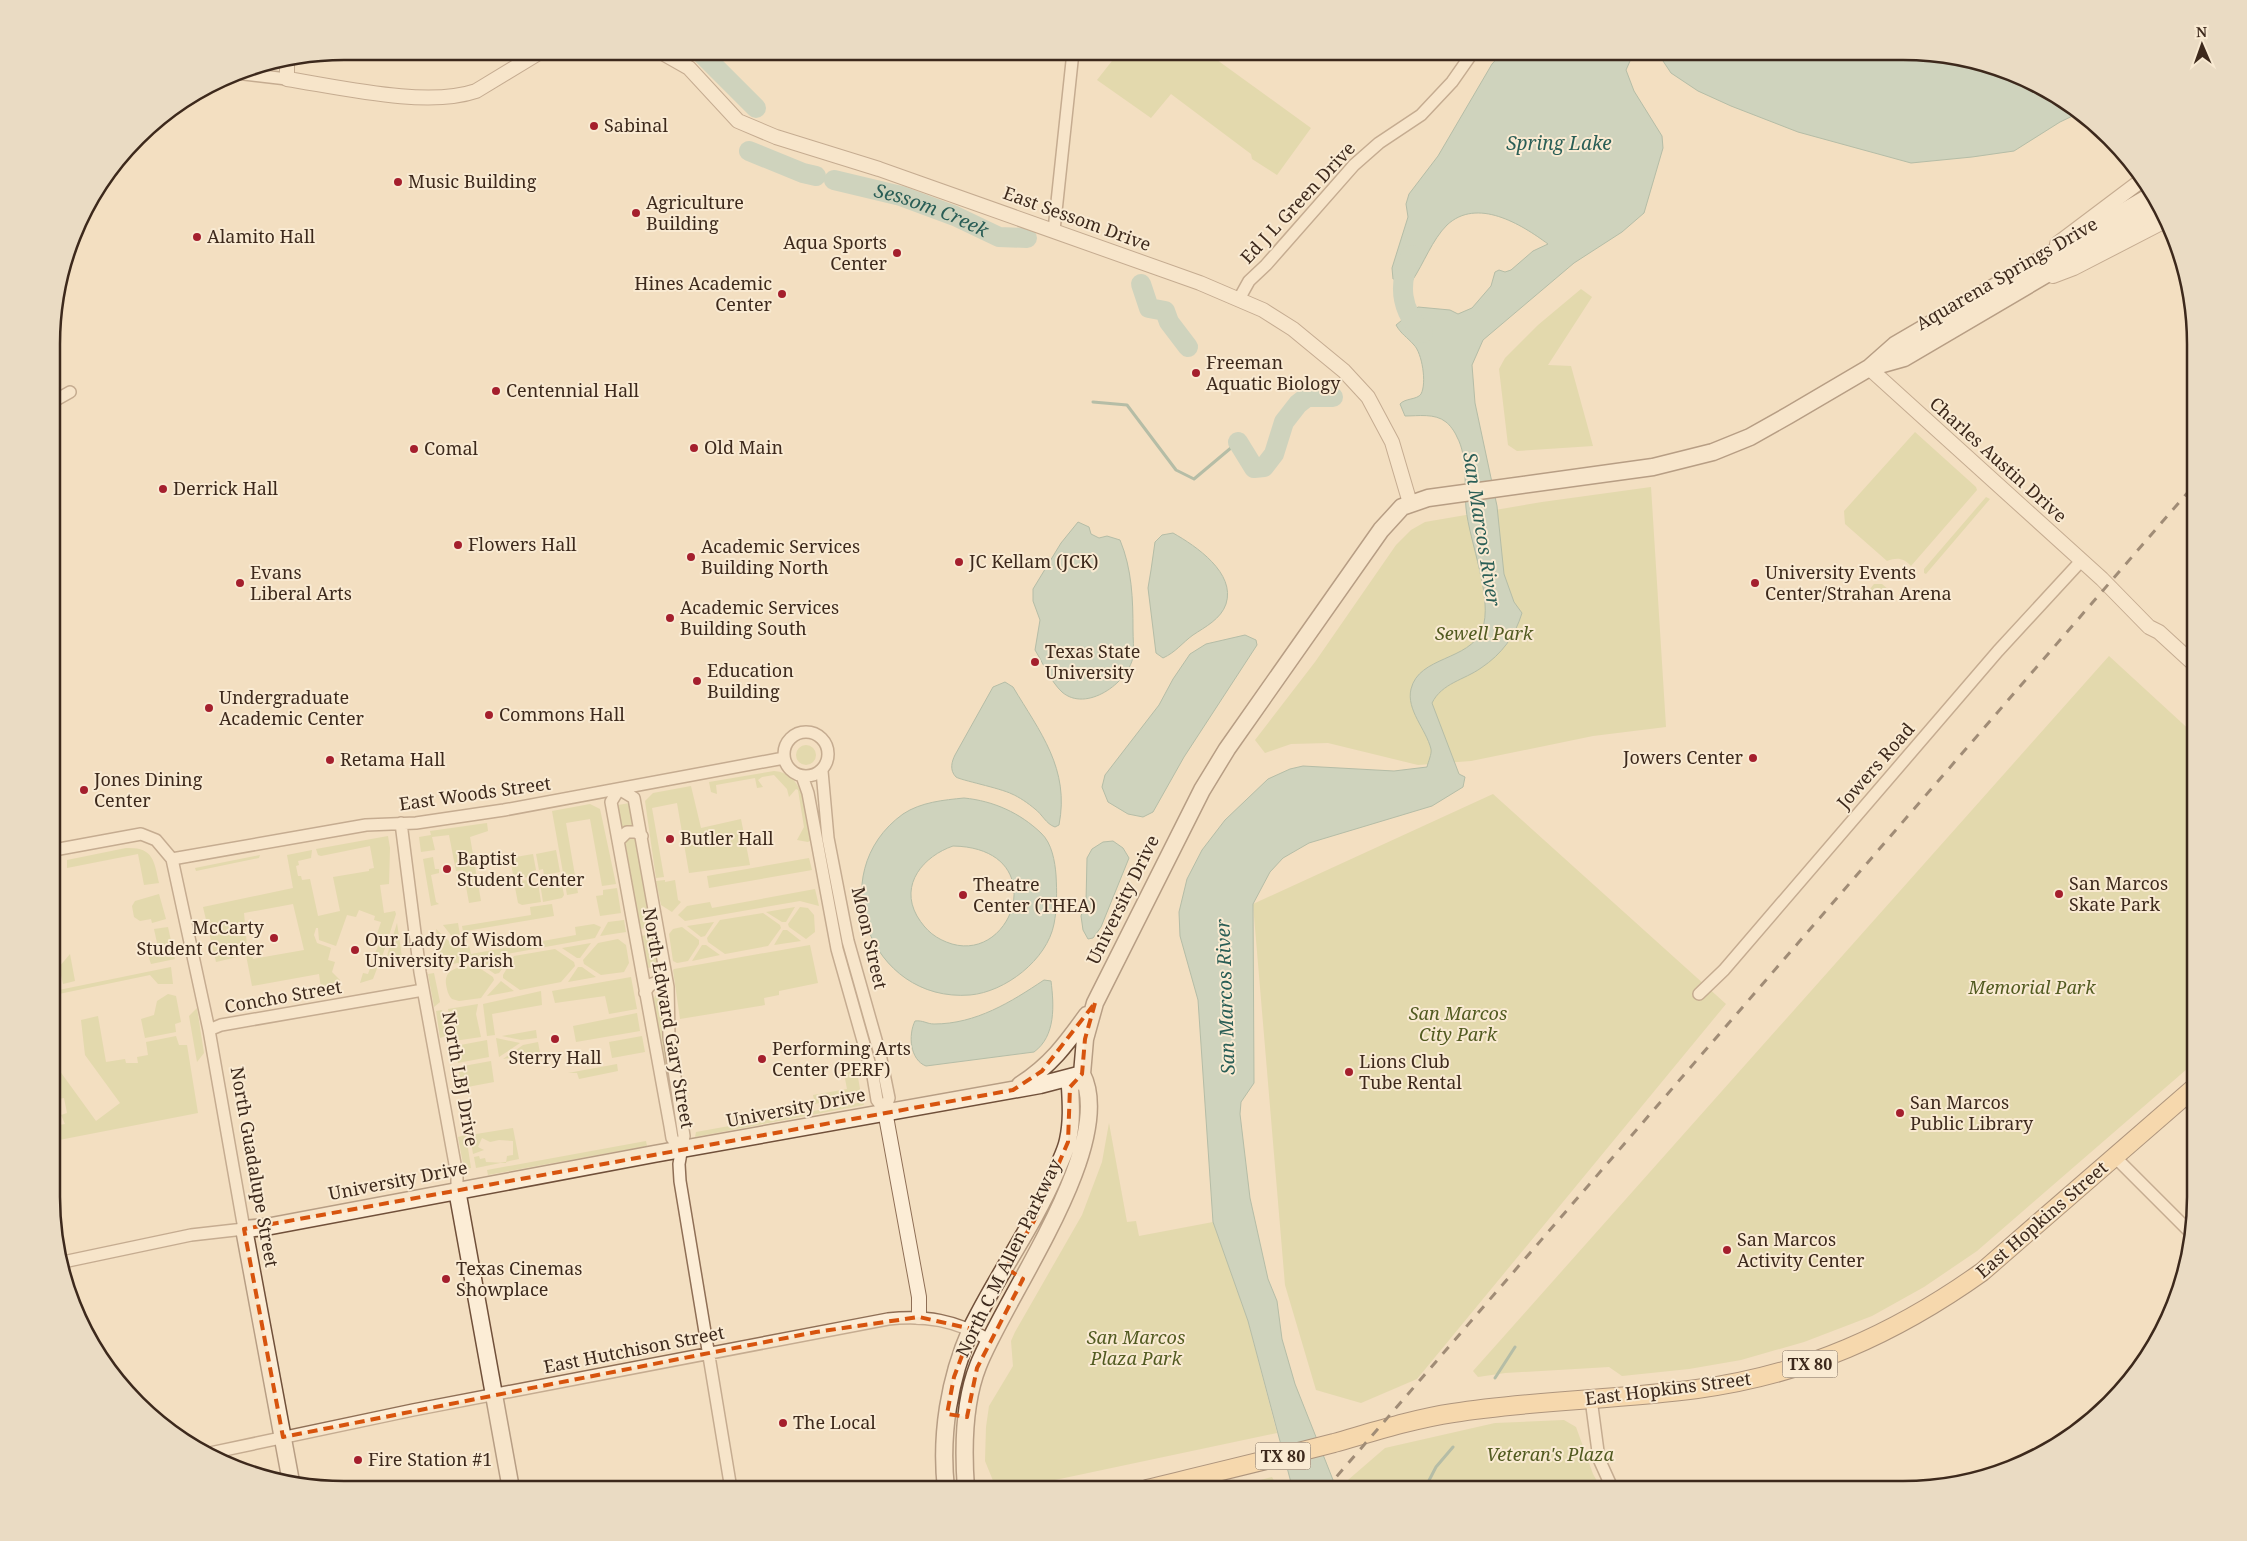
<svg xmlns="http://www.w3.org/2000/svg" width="2247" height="1541" viewBox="0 0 2247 1541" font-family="'Noto Serif',serif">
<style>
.green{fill:#d1d294;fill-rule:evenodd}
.water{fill:#a4c5b8;stroke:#6a9486;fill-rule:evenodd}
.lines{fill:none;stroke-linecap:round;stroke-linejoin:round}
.stream{stroke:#6a9486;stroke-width:3}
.river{stroke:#a4c5b8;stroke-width:20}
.minor-casing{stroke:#8f6f56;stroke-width:14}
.tertiary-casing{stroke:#8f6f56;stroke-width:16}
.secondary-casing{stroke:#70503a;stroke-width:19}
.primary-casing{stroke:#5c3d2b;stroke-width:20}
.minor{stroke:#fcedd6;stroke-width:11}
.tertiary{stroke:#fcedd6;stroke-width:14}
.secondary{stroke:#fcedd6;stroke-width:16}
.primary{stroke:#fad195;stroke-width:18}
.rail{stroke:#3d291c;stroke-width:3;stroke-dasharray:9 9;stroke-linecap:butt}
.marked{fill:none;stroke:#d7540e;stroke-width:4;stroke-dasharray:10 6;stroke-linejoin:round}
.poi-dot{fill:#a41f2d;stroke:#f9ead2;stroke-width:2}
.labels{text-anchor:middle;stroke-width:4;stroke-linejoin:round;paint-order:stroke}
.shield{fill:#f9ead2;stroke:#756353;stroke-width:1}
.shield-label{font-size:16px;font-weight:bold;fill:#3d291c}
.poi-label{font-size:18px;fill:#3d291c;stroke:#f9ead2;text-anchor:start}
.street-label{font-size:18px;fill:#3d291c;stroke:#f9ead2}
.park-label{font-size:18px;font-style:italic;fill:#525b21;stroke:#f9ead2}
.water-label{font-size:19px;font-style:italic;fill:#2a5e56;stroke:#f9ead2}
.rim{fill:none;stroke:#3d291c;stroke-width:2.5}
</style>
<rect width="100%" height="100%" fill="#f3dfc1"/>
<!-- green -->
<path class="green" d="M1119 52H1206L1311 128 1277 175 1252 159 1251 154 1171 94 1151 118 1097 80Z
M1581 289 1592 297 1548 365 1571 366 1593 446 1517 451 1508 445 1499 369 1505 358 1538 325Z
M1915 432 1976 487 1977 490 1911 566C1904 558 1897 557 1887 561L1845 524 1844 511Z
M1651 487 1666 727 1593 736 1471 761 1418 765 1328 743 1291 744 1265 753 1255 740 1315 662 1396 545 1411 530 1425 522 1542 502Z
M1986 497 1990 499 1926 574 1924 573V569Z
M1874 584H1882L1889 590 1879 602H1875L1866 594Z
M2109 656 2195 735V1062L1977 1251 1924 1287 1872 1316 1804 1342 1741 1360 1689 1369 1622 1376 1609 1367 1505 1373 1478 1377 1473 1371Z
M796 755a10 10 0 1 1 20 0a10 10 0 1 1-20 0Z
M774 771C806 773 806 815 811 840L808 842 797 840 804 827 798 790 796 789 789 797 787 789 774 775 762 777 758 780 763 787 757 788 755 778 716 785 717 794 711 792 709 782Z
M691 786 701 828 741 819 750 865 689 873 677 803 652 808 664 877 656 878 645 801 653 793Z
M1493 794 1726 1004 1417 1379 1361 1403 1316 1390 1285 1285 1253 904Z
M630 803 634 826 622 828 618 805Z
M590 804 600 809 616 884 602 886 590 819 566 823 578 893 567 895 552 811Z
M487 823 488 831 470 837 481 901 469 903 463 870 456 871 449 835 432 837 435 850 421 852 419 837 431 835 430 831Z
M388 836 390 848 389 884 380 885 384 913 395 911 396 914 382 957 375 953 380 942 375 940 381 922 374 920 375 916 359 910 356 917 347 915 336 946 319 940 318 928H316L314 935 317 943 331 948 328 960 335 962 332 972 340 980 322 994 319 974 252 986 246 955 216 962 203 907 293 888 287 855 312 850 311 858 298 861 299 865 296 866 298 876H301L302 880 310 879 318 916 340 911 333 877 369 871V869L374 868 370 846 321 856 318 855 316 849ZM293 904 304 950 253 959 250 946H247L244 913Z
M632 837 637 840 652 927 640 929 625 841Z
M126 848C153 847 154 860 159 883L144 885 138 854 67 868V860Z
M556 850 560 872 544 875 543 869 539 870 536 854Z
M533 854 536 870 532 871 533 876 514 880 510 858Z
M260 855 259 858 196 871 195 868Z
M433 857 435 869H439V873L431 875 436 902 439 904 431 906 423 859Z
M809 858 812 870 709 888 707 876Z
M560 874 564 895 562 898 543 902 540 883 545 882 544 877Z
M533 879 534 884 538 883 541 902 522 905 518 903 514 882Z
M665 880V882L675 880 678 900 681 902 672 912 661 905 656 881Z
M617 888 621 913 600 916 596 896 603 895V890Z
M815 889 819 906 800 901 685 921 678 915 687 906 710 902 712 908Z
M159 894 166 919 152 923 151 919 140 921 134 917 132 906 135 901Z
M552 904 554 916 466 931 467 941 465 942 462 926 531 915 530 907Z
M795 907 786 922H782L766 912Z
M800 907 808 908 814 915 815 932 806 939 789 927 788 924Z
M763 913 780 925 781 928 768 946 725 954 708 942 707 938 720 920Z
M624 920 626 932 600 936 608 922Z
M714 922 705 936 701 937 687 926Z
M397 923 403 964 386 959Z
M458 923 461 941 457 943 443 925Z
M594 924 601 927 595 938 441 966 436 929 455 947 469 945 471 954 576 935 575 927Z
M168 927 175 959 151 964 148 955 159 952 154 929Z
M682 927 699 940V944L688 961 677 963 673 961 669 934 673 929Z
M783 930H787L801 941 774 945Z
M654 933 660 965 648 968 642 936Z
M618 939 626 945 629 963 624 972 601 975 584 964 583 960 598 943Z
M591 943 580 958H577L562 948Z
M702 945H706L720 955 692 961Z
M810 945 818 983 779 991V995L764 998 765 1005 680 1019 673 970 674 969Z
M555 949 574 962 575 966 561 982 520 990 503 978V975L514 956Z
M70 954 75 981 63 984 59 967Z
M511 957 499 973 495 974 479 963Z
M372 963 378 966 373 979 360 983 363 973 368 974Z
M475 965 493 977 494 980 481 998 459 1001 452 999C448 995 447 990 446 984 444 967 462 967 475 965Z
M171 967 173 984H158L150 975 54 995V991Z
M578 967H582L596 977 568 982Z
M434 973 440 1002 434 1007 428 974Z
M631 977 637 1009 609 1014 605 996 555 1003 552 991Z
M501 981 514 991 487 996Z
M541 991 542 1005 492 1014 495 1035 487 1036 483 1004Z
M168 994 176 996 181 1022 175 1024 176 1032 145 1038 141 1019 154 1015 157 1001Z
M656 995H663L665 1055 677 1118H674L653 999Z
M478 1004 476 1014 481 1037 454 1041 448 1009Z
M197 1008 204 1053 197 1062 189 1016Z
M442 1010 446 1036 440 1038 436 1011Z
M637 1013 640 1031 576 1042 573 1026Z
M98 1016 106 1062 125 1059 126 1063H138L137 1057 148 1055 146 1042 176 1036 179 1045H187L198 1113 54 1141V1126L65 1124 61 1115 67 1113 64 1098 54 1100V1063L96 1121 120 1103 85 1055 81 1020Z
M536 1030 537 1038 521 1040 502 1036Z
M642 1036 645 1052 612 1058 609 1042Z
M496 1038 520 1043 499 1057Z
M487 1040 489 1057 458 1063 455 1046Z
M538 1042 540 1053 503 1059 523 1045Z
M491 1061 494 1082 462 1088 458 1067Z
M617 1064 618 1071 579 1079 577 1073H568Z
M856 1066 860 1089 857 1095 815 1104 813 1095 847 1089 843 1068Z
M863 1102 864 1105 695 1137 696 1132Z
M1109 1123 1127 1222 1136 1221 1139 1236 1213 1222 1248 1321 1277 1433 1013 1489 996 1488 985 1461 986 1427 989 1406 1013 1366 1011 1341 1015 1332 1082 1215 1102 1162Z
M513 1128 519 1159 476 1168 474 1157 479 1156 480 1159 485 1158 486 1162 506 1163 507 1156 513 1155V1141L499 1140 490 1142 482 1138 478 1147 484 1150 473 1154 470 1135Z
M466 1135 471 1168 464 1169 458 1137Z
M646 1141 647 1146 488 1175 487 1170Z
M1564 1420 1576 1427 1593 1474 1602 1490H1351L1348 1480 1385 1448 1495 1423Z
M1272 1477 1279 1490 1226 1489Z"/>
<!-- water -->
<path class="water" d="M1503 52H1627L1630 61 1626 70 1634 91 1662 136 1663 148 1644 213 1622 232 1574 263 1483 340 1472 365 1475 403 1497 506 1504 574 1514 602 1522 613C1515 636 1502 654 1481 668 1464 680 1442 683 1432 703L1459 774 1465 777 1463 787 1432 806 1309 843 1283 858 1270 872 1253 904 1254 1083 1241 1102 1240 1114 1250 1198 1268 1279 1277 1301 1282 1339 1295 1384 1337 1490H1293L1248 1321 1213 1222 1198 1000 1180 936 1179 912 1187 879 1202 850 1225 820 1268 779 1290 769 1303 766 1394 771 1427 767C1428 762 1432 754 1431 749 1426 729 1406 710 1411 689 1419 656 1469 661 1482 630 1494 600 1469 541 1466 508 1464 486 1468 457 1457 437 1455 432 1450 425 1446 422 1435 413 1418 416 1405 416L1400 404C1405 398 1417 400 1421 394 1427 383 1422 353 1414 345 1407 337 1401 334 1396 325L1418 307 1450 310 1458 314 1472 308 1491 286 1495 272 1499 270 1505 272 1511 270 1533 251 1548 244C1521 224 1477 197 1447 225 1432 240 1424 263 1412 281L1393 279 1392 268 1408 217 1406 204 1409 194 1438 156 1492 64Z
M1657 52H1922L1997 67 2081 112 2060 122 2014 151 1972 157 1911 163 1798 132 1731 106 1698 91 1671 73Z
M1078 522 1089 527 1091 534 1099 538 1107 536 1120 540C1132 569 1133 599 1133 630 1133 639 1134 648 1133 657 1128 683 1086 713 1062 692 1051 682 1043 663 1035 650L1040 620 1033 601V589L1061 543Z
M1173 533C1196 546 1236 573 1226 604 1221 619 1205 627 1193 635 1182 643 1176 652 1163 658L1156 653 1148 588 1151 570 1155 542 1162 535Z
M1245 635 1256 640 1257 645 1184 757 1153 812 1143 817 1128 814 1108 802 1102 787 1105 775 1159 705 1173 679 1190 654 1206 644Z
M1005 682 1013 687C1040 732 1070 769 1059 825L1055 827C1046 824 1042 814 1035 809 1028 803 1019 797 1012 794 1000 788 960 780 956 777 949 770 952 761 955 755L993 687Z
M964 798C994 801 1020 813 1041 833 1052 843 1055 862 1056 875 1057 891 1057 909 1054 924 1047 960 1005 992 970 995 870 1003 821 873 903 814 921 802 944 800 964 798ZM953 846C1052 848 1015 962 952 944 936 939 926 931 917 916 899 884 924 856 953 846Z
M1113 841 1123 848 1129 858 1101 927 1093 938 1088 939 1083 930 1081 916 1086 902 1087 858 1092 849 1103 842Z
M1044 980 1051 981C1054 1005 1056 1036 1034 1052L926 1066C910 1060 908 1035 915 1021 923 1020 927 1024 934 1024 976 1024 1011 1002 1044 980Z"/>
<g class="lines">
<!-- stream -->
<path class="stream" d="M1093 402 1127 405 1176 470 1194 479 1238 442
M1495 1378 1515 1347
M1424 1490 1436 1467 1453 1447"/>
<!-- river -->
<g class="river">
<path d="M699 51 756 108"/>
<path d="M749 151 803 173 816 176"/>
<path id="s1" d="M834 180 901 196 955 216 999 237 1027 238"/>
<path d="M1411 255C1398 284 1400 310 1423 333"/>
<path d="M1141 284 1149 308 1165 311 1169 322 1188 347"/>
<path d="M1238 442 1254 468 1264 467 1274 454 1284 422 1298 404 1307 397H1333"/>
</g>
<!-- minor casing -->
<g class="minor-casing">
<path id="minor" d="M236 73 287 79
M1054 230 1073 52
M1239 299 1249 281 1266 265 1354 165 1379 143 1421 115 1452 82 1473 52
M54 401 70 392
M784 754a22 22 0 1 1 44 0a22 22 0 1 1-44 0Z
M822 771 828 838 848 941 880 1054 889 1098 885 1111
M802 776 808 793 837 949 873 1076 877 1100 885 1111
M619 789 634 798 668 987 669 1037 684 1136 679 1164 680 1181 731 1489
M619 789 611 802 670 1126 672 1138 680 1150
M401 823 420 972 457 1175V1190
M618 841 627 832H636L642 836
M54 850 141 834 156 840 172 859 209 1030 244 1229 191 1235 63 1262
M172 859 366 825 416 823 504 810 784 758
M645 993C650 981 659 980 668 987
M1699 994 1724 970 1998 651 2081 561
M209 1030 221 1025 423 990
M2115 1157 2192 1234
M1591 1399 1599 1459 1613 1490
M210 1453 413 1410 888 1319C925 1315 956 1320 989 1340"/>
</g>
<!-- tertiary casing -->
<g class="tertiary-casing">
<path id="tertiary" d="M659 51 689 68 738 121 776 137 879 169 1200 283 1263 310 1293 329 1344 371 1368 397 1392 442 1410 503
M287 63V79C339 87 427 108 476 91L542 51
M2057 244 2142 180
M2053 276 2074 268 2167 220
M1869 368 2102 579 2149 627 2159 632 2195 665
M885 1111 919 1297V1317"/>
</g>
<!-- secondary casing -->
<g class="secondary-casing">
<path id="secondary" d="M1872 367 1904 358 2161 207
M1082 1074 1085 1039 1095 1003 1202 790 1227 749 1381 530 1402 507 1428 498 1653 467 1713 452 1750 437 1789 415 1869 368 1895 345 2152 195
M1020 1085C1051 1065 1066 1044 1087 1015
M457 1190 511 1489
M291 1482 244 1229 266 1227 654 1154 1040 1085 1082 1074
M946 1489C940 1435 949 1379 971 1329 997 1275 1033 1227 1056 1172 1060 1161 1066 1151 1068 1140 1072 1122 1071 1104 1070 1087L1082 1074
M966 1489C963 1449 963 1404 978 1366 1004 1298 1118 1144 1082 1074"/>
</g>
<!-- primary casing -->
<g class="primary-casing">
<path id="primary" d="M1147 1489C1209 1474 1272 1459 1334 1443 1373 1432 1413 1419 1453 1413 1534 1400 1616 1400 1697 1389 1804 1375 1895 1334 1982 1272L2195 1087"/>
</g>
<!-- minor -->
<use href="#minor" class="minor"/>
<!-- tertiary -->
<use href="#tertiary" class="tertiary"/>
<!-- secondary -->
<use href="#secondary" class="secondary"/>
<!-- primary -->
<use href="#primary" class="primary"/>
<!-- rail -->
<path class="rail" d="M1325 1490 2195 484"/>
</g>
<!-- marked area -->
<path d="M0 0H2247V1541H0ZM1095 1003 1085 1039 1082 1074 1070 1087 1068 1142 1034 1221 1006 1268 1023 1279 977 1368 967 1417 947 1414 954 1377 972 1329 919 1317 816 1332 283 1437 244 1229 1013 1090 1042 1071Z" fill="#f3dfc1" fill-opacity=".55" fill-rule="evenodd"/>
<path class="marked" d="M1095 1003 1085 1039 1082 1074 1070 1087 1068 1142 1034 1221 1006 1268 1023 1279 977 1368 967 1417 947 1414 954 1377 972 1329 919 1317 816 1332 283 1437 244 1229 1013 1090 1042 1071Z"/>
<!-- markers -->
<g class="poi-dot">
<circle cx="594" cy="126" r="5"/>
<circle cx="398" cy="182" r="5"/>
<circle cx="636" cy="213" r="5"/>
<circle cx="197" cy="237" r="5"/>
<circle cx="897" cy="253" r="5"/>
<circle cx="782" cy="294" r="5"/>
<circle cx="1196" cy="373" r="5"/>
<circle cx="496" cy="391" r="5"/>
<circle cx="694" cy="448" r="5"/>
<circle cx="414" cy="449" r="5"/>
<circle cx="163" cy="489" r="5"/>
<circle cx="458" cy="545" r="5"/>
<circle cx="691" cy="557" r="5"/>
<circle cx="959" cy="562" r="5"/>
<circle cx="240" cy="583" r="5"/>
<circle cx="1755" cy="583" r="5"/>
<circle cx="670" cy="618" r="5"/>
<circle cx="1035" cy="662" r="5"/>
<circle cx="697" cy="681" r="5"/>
<circle cx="209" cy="708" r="5"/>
<circle cx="489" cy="715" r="5"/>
<circle cx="1753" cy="758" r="5"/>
<circle cx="330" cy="760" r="5"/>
<circle cx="84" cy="790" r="5"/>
<circle cx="670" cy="839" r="5"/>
<circle cx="447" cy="869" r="5"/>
<circle cx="2059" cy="894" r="5"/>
<circle cx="963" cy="895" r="5"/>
<circle cx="274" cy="938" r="5"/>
<circle cx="355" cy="950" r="5"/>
<circle cx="555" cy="1039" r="5"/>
<circle cx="762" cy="1059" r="5"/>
<circle cx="1349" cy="1072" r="5"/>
<circle cx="1900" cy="1113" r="5"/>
<circle cx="1727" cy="1250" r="5"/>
<circle cx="446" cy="1279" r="5"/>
<circle cx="783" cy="1423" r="5"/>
<circle cx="358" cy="1460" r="5"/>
</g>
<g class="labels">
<!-- shield labels -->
<g class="shield">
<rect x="1782.5" y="1350.5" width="55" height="27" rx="4"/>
<rect x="1255.5" y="1442.5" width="55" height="27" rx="4"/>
</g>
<g class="shield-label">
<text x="1810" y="1370">TX 80</text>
<text x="1283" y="1462">TX 80</text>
</g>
<!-- poi labels -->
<g class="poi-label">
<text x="604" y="132">Sabinal</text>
<text x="408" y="188">Music Building</text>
<text x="646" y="209">Agriculture<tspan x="646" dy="21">Building</tspan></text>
<text x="207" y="243">Alamito Hall</text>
<text x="887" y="249" text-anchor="end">Aqua Sports<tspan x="887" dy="21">Center</tspan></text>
<text x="772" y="290" text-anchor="end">Hines Academic<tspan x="772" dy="21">Center</tspan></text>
<text x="1206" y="369">Freeman<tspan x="1206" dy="21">Aquatic Biology</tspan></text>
<text x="506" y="397">Centennial Hall</text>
<text x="704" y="454">Old Main</text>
<text x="424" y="455">Comal</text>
<text x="173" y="495">Derrick Hall</text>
<text x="468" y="551">Flowers Hall</text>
<text x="701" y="553">Academic Services<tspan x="701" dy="21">Building North</tspan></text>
<text x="969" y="568">JC Kellam (JCK)</text>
<text x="250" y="579">Evans<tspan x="250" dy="21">Liberal Arts</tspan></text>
<text x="1765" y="579">University Events<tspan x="1765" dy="21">Center/Strahan Arena</tspan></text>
<text x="680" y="614">Academic Services<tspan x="680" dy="21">Building South</tspan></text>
<text x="1045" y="658">Texas State<tspan x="1045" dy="21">University</tspan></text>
<text x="707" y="677">Education<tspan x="707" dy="21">Building</tspan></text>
<text x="219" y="704">Undergraduate<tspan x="219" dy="21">Academic Center</tspan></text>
<text x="499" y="721">Commons Hall</text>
<text x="1743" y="764" text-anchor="end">Jowers Center</text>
<text x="340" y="766">Retama Hall</text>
<text x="94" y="786">Jones Dining<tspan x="94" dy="21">Center</tspan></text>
<text x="680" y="845">Butler Hall</text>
<text x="457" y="865">Baptist<tspan x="457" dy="21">Student Center</tspan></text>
<text x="2069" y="890">San Marcos<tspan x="2069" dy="21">Skate Park</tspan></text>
<text x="973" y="891">Theatre<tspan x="973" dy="21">Center (THEA)</tspan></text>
<text x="264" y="934" text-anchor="end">McCarty<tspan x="264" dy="21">Student Center</tspan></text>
<text x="365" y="946">Our Lady of Wisdom<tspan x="365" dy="21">University Parish</tspan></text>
<text x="772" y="1055">Performing Arts<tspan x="772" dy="21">Center (PERF)</tspan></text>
<text x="555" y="1064" text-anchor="middle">Sterry Hall</text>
<text x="1359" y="1068">Lions Club<tspan x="1359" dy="21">Tube Rental</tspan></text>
<text x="1910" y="1109">San Marcos<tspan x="1910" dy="21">Public Library</tspan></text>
<text x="1737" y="1246">San Marcos<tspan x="1737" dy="21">Activity Center</tspan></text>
<text x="456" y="1275">Texas Cinemas<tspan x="456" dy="21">Showplace</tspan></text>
<text x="793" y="1429">The Local</text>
<text x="368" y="1466">Fire Station #1</text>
</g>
<!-- street labels -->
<g class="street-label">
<text transform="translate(1298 203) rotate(-47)" y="6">Ed J L Green Drive</text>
<text transform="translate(1077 219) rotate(20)" y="6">East Sessom Drive</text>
<text transform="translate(2007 274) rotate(-30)" y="6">Aquarena Springs Drive</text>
<text transform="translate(1998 460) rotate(42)" y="6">Charles Austin Drive</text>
<text transform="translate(1876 766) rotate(-49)" y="6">Jowers Road</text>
<text transform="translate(475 794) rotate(-8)" y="6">East Woods Street</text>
<text transform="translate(1123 900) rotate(-64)" y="6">University Drive</text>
<text transform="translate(869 938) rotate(77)" y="6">Moon Street</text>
<text transform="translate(283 997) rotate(-10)" y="6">Concho Street</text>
<text transform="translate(668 1018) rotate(80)" y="6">North Edward Gary Street</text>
<text transform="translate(460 1079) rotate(80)" y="6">North LBJ Drive</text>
<text transform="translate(796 1108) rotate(-11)" y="6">University Drive</text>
<text transform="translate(254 1167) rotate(80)" y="6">North Guadalupe Street</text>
<text transform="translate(398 1181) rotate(-11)" y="6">University Drive</text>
<text transform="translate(2042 1220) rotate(-41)" y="6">East Hopkins Street</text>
<text transform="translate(1009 1258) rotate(-64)" y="6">North C M Allen Parkway</text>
<text transform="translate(634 1350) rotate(-11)" y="6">East Hutchison Street</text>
<text transform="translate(1668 1389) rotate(-7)" y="6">East Hopkins Street</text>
</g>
<!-- park labels -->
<g class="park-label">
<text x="1484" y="640">Sewell Park</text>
<text x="2032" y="994">Memorial Park</text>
<text x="1458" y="1020">San Marcos<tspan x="1458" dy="21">City Park</tspan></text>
<text x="1136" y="1344">San Marcos<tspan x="1136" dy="21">Plaza Park</tspan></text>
<text x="1550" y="1461">Veteran's Plaza</text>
</g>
<!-- water labels -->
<g class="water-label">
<text x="1559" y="150">Spring Lake</text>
<text dy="7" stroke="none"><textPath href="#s1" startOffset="102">Sessom Creek</textPath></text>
<text transform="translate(1482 529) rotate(81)" y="7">San Marcos River</text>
<text transform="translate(1225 997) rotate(-92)" y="7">San Marcos River</text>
</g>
</g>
<!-- crop -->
<path d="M0 0H2247V1541H0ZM344 60H1903A284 284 0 0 1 2187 344V1197A284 284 0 0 1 1903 1481H344A284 284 0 0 1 60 1197V344A284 284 0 0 1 344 60Z" fill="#eadbc3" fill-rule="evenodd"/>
<path class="rim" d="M344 60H1903A284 284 0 0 1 2187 344V1197A284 284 0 0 1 1903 1481H344A284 284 0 0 1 60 1197V344A284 284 0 0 1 344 60Z"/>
<!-- north arrow -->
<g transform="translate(2202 45) rotate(358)" stroke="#f9ead2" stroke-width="4" paint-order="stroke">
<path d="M0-4L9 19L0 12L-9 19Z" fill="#3d291c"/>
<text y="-8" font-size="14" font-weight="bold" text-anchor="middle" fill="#3d291c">N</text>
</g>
</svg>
